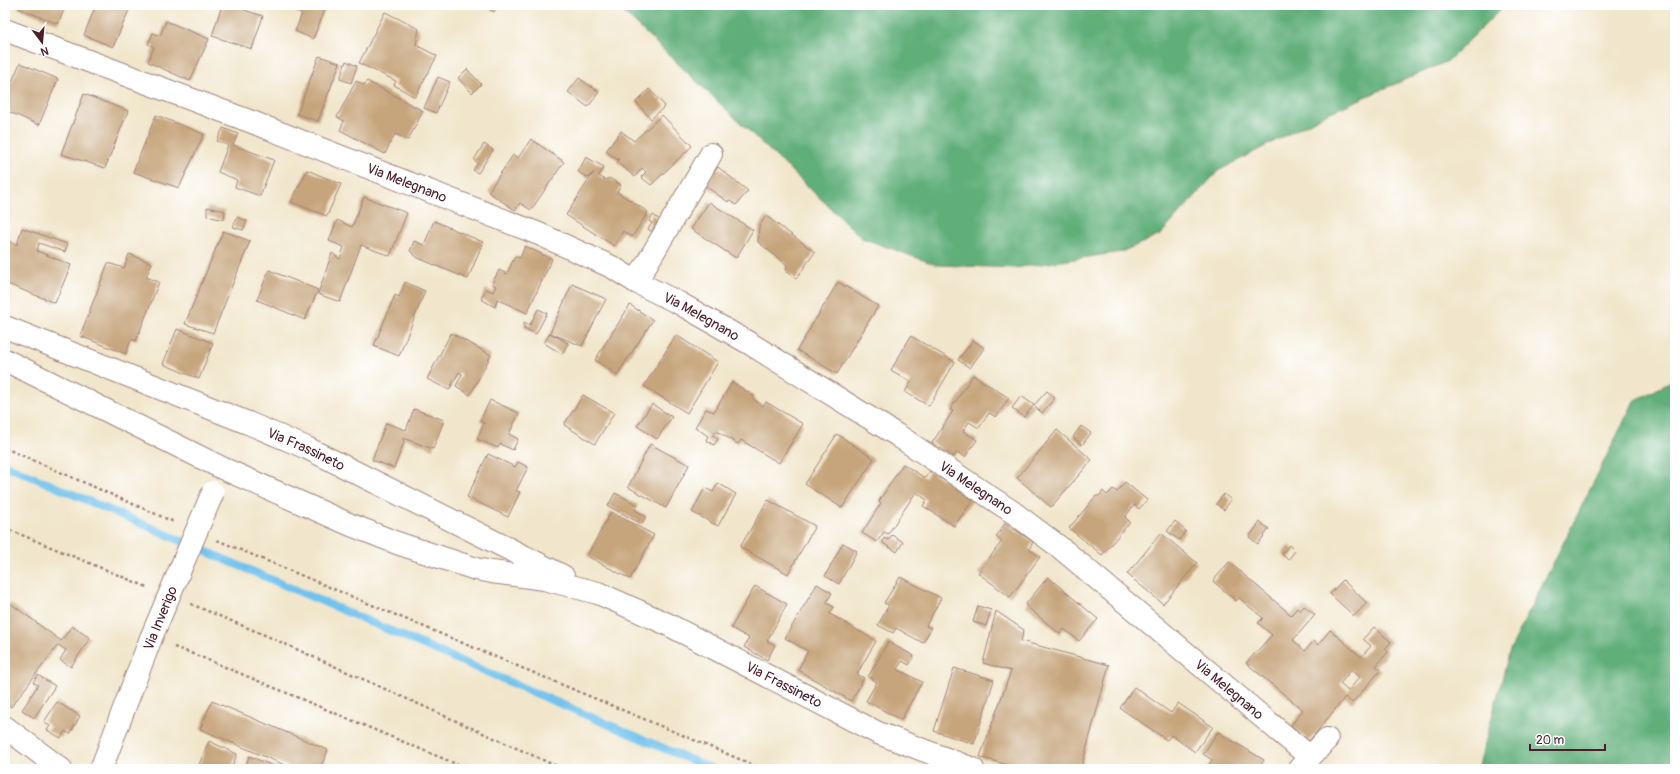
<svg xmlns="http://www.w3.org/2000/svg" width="1680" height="774" viewBox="0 0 1680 774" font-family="Pangolin,sans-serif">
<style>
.forest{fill:#60af79;stroke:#556752}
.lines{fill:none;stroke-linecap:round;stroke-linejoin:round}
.stream{stroke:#72c2ed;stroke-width:8}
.building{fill:#c6a57c;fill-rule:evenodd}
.minor-casing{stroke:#9e827b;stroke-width:24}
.path{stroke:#9e827b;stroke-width:2.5;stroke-dasharray:3 3;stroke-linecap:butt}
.minor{stroke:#fff;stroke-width:22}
.minor-bridge-casing{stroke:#9e827b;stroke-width:24;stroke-linecap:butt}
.minor-bridge{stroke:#fff;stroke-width:22}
.labels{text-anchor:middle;stroke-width:3.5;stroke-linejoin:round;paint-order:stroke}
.street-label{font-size:14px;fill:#4a1f2b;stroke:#fff}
</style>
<rect width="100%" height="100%" fill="#fff"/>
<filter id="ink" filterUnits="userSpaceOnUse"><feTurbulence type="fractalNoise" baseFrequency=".025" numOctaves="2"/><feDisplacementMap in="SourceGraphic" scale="8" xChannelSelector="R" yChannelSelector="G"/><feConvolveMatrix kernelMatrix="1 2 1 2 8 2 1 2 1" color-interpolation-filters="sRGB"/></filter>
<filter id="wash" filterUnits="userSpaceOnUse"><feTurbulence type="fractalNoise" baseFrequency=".012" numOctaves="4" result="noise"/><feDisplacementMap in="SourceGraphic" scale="16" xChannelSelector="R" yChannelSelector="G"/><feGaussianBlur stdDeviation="0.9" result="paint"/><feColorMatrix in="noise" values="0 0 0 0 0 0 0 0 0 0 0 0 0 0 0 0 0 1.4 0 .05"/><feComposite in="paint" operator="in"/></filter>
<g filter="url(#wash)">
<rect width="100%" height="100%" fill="#f1e6cb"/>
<!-- forest -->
<path class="forest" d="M616 5H1505L1448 61 1326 114 1218 171 1160 235 1121 252 1015 268 937 265 862 238Z
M1675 380V769H1478L1510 650 1634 401Z"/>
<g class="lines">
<!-- stream -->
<path class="stream" d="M5 465 712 769"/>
</g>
<g id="blocks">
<!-- building -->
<path class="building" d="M19 5H66L58 24 18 8Z
M96 5H117L129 10 113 47 84 35Z
M222 5 231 7 232 5H246L244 10 263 16 252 49 212 36Z
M281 5H327L313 39 295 31 302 14Z
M482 5H498L494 12Z
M385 12 419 29 416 45 437 56 415 97 394 85 396 81 359 63Z
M166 21 209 39 190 81 148 62 154 47 148 44 153 33 160 36Z
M319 56 340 63 318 121 297 114Z
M346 61 357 66 351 83 340 79Z
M20 63 58 79 39 125 5 110 9 98 5 97V84L7 80 12 82Z
M467 69 481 84 472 93 458 78Z
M438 77 450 82 436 113 424 108Z
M579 78 599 92 588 107 568 92Z
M356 81 364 85 367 81 423 111 408 140 395 134 385 154 340 130 344 121 337 117Z
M649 89 665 106 651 119 636 102Z
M84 94 128 111 105 168 61 154Z
M156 115 204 134 179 188 133 172Z
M662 115 692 146 651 185 641 177 646 172 642 168 635 177 617 162 619 159H616L606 151 621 131 634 141Z
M223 128 238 134 233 145 274 160 260 196 235 187 237 180 218 172 228 145 217 141Z
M531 139 564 162 531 210 520 203 515 210 488 192 513 155 518 158Z
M484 144 493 150 478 173 473 170 478 163 474 160Z
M586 157 604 167 599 176 605 180 609 178 621 185 617 192 648 212 632 237 623 231 614 246 566 215 594 172 588 178 578 172Z
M718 167 748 191 736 205 729 200 728 202 704 185Z
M307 170 341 184 327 216 291 202Z
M364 197 407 213 390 256 361 245 340 302 318 294 332 253 340 259 344 247 329 241 337 220 352 227Z
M709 202 753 230 736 258 691 229Z
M207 207 225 211 224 220 207 216Z
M653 215 660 220 652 232 648 229 652 223 649 221Z
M766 216 815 252 796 279 786 271 787 265 758 242 759 226Z
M237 217 247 221 243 230 233 227Z
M434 221 483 242 468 279 418 258 410 251 414 241 424 245Z
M22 228 67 244 65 252 39 243 37 251 71 265 55 303 5 283V239L17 245Z
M223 231 250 241 213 333 185 324Z
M525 246 552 259 527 313 497 299 495 307 481 299 486 289 493 292 496 286 492 284 499 270 507 274 515 256 520 258Z
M129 254 152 263 146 277 159 282 136 341 131 339 126 354 80 336 108 263 124 268Z
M269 270 318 290 305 320 257 300Z
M405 282 425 291 399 356 374 346 395 295 399 297Z
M838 282 878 306 837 374 797 350Z
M572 284 606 299 582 346 550 333 568 343 562 354 544 343 550 333Z
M630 305 653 320 617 375 595 360Z
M538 309 547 313 536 334 524 328V322L530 325Z
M177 329 213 343 199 379 163 364Z
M451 333 491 355 470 395 456 386 462 374 459 372 449 390 427 379Z
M676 335 718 362 687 413 644 386Z
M911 336 955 362 929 406 905 392 911 382 891 370Z
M973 340 984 348 970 368 958 360Z
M973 375 1009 398 996 417 989 413 979 428 969 422 963 431 977 440 965 457 957 452 954 457 932 443 953 411 950 410Z
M732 382 754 396 753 399 763 406 766 402 803 424 779 463 741 440 738 444 717 431 713 435 718 439 714 445 706 440 708 436 695 427 706 409 714 412Z
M1047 391 1055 398 1042 413 1034 405 1024 417 1012 408 1021 396 1034 405Z
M583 395 614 413 595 444 564 425Z
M490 400 519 413 509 434 518 439 513 450 500 444 498 448 477 439 484 423 480 421Z
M652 404 672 417 657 439 637 426Z
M414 409 444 420 433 449 403 438 404 442 394 468 372 460 386 423 406 430Z
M1081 426 1091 433 1082 445 1073 437Z
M1057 430 1092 460 1051 507 1017 478Z
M837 434 874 459 842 508 805 484Z
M650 444 689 465 666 508 628 487Z
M488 454 515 467 518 462 528 467 516 491 520 492 508 517 467 497Z
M903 464 925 478 930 471 973 500 954 526 923 506 927 500 916 492 888 534 884 532 877 542 862 533 881 503 879 501Z
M1125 482 1147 500 1139 509 1134 505 1125 517 1130 522 1102 555 1069 528 1096 496H1099L1103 491 1107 495 1113 489 1117 492Z
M718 483 736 494 718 526 692 512 705 488 713 492Z
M615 493 638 505 635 510 646 516 642 524 608 506Z
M1224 494 1231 500 1224 510 1216 504Z
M768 500 815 526 788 574 740 547Z
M611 512 654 535 630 579 587 556Z
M1175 521 1186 531 1179 540 1167 531Z
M1260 522 1269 529 1258 544 1249 537Z
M1005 523 1033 542 1029 549 1040 557 1010 597 978 573 1002 541 996 537Z
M1161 533 1197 563 1163 604 1127 574Z
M892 535 903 542 897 552 883 543 884 538 888 540Z
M843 543 857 551 839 584 825 576Z
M1289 545 1295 551 1288 560 1282 554Z
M1229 562 1291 615 1297 608 1300 611 1304 606 1315 615 1293 640 1305 651 1314 641 1318 645 1330 630 1361 657 1371 646 1363 639 1374 627 1391 642 1385 649 1388 652 1376 666 1381 670 1352 703 1345 697 1309 741 1291 725 1303 710 1246 663 1272 635 1258 623 1263 618 1239 598 1236 601 1213 581ZM1351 670 1360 677 1348 691 1340 684Z
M900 577 941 598 926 626 931 628 923 643 896 628 893 633 878 625 889 605 884 603Z
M1048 577 1098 619 1079 641 1064 629 1060 634 1025 605Z
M1343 580 1367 603 1354 616 1330 594Z
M817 584 832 593 826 603 834 607 830 614 876 641 857 674 864 678 851 701 798 670 808 651 785 638Z
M755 586 787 604 767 641 775 645 767 660 744 647 749 638 731 628Z
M10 603 61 641 72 626 90 638 71 667 60 660 66 650 58 645 11 707 5 702V609Z
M978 606 991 610 986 626 973 622Z
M996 611 1024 630 1021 641 1109 665 1081 769H1022L980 757 1011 671 983 663Z
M888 642 914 656 909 665 902 661 897 669 922 682 901 720 866 701 877 682 868 677Z
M954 668 994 680 974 744 934 731Z
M38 675 55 686 34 718 22 710 38 685 33 682Z
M1134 687 1171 713 1178 703 1213 727 1195 752 1171 735 1167 740 1120 708Z
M212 701 328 750 320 769H294L200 729Z
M57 702 80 716 70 734 65 731 61 738 47 730 50 726 44 722Z
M1218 732 1264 760 1258 769H1206L1212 760 1203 754Z
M209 741 237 754 231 769H197Z
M249 756 276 767 275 769H245Z"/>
</g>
</g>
<g filter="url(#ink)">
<use href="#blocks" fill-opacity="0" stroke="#9e827b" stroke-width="1"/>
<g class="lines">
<!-- minor casing -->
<g class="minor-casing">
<g id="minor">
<path id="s1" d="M5 30 252 122 539 234 612 267 636 282 679 303 749 343 897 435 1014 513 1062 549 1310 757"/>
<path d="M636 282 711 154"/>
<path id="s2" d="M5 327 248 423 307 448 563 576"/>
<path id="s3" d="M5 360 222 468 351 525 397 543 476 569 492 572 544 579 598 593 665 623 878 733 973 769"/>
<path d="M5 727 61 769"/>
<path d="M101 769 151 638"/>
<path d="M1299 769 1327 739"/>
</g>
</g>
<!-- path -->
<path class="path" d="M5 448 174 522
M5 528 147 587
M217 540 763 769
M191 604 267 636 563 769
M174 647 201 657 468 769"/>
<!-- minor -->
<use href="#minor" class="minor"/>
<!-- minor-bridge casing -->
<g class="minor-bridge-casing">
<path id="minor-bridge" d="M151 638 213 492"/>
</g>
<!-- minor-bridge -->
<use href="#minor-bridge" class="minor-bridge"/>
</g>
</g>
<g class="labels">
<!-- street labels -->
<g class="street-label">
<text dy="5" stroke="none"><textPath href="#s1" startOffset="430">Via Melegnano</textPath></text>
<text dy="5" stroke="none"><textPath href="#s1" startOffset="754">Via Melegnano</textPath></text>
<text dy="5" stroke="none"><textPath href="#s2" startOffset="325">Via Frassineto</textPath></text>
<text dy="5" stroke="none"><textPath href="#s1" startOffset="1078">Via Melegnano</textPath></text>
<text transform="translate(160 618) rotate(-68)" y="5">Via Inverigo</text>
<text dy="5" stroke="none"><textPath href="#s3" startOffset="848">Via Frassineto</textPath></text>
<text dy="5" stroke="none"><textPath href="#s1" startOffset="1402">Via Melegnano</textPath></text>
</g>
</g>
<!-- margin -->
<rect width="1680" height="774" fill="none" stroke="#fff" stroke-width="20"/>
<!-- north arrow -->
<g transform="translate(42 42) rotate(164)" stroke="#ffffff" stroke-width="3" paint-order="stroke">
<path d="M0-3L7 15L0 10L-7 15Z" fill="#4a1f2b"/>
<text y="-6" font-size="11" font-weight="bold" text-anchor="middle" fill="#4a1f2b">N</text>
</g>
<!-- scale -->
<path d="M1530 744v6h75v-6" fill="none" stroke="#4a1f2b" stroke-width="2"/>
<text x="1536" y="744" font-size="12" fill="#4a1f2b" stroke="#ffffff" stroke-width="3" paint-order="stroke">20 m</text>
</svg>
